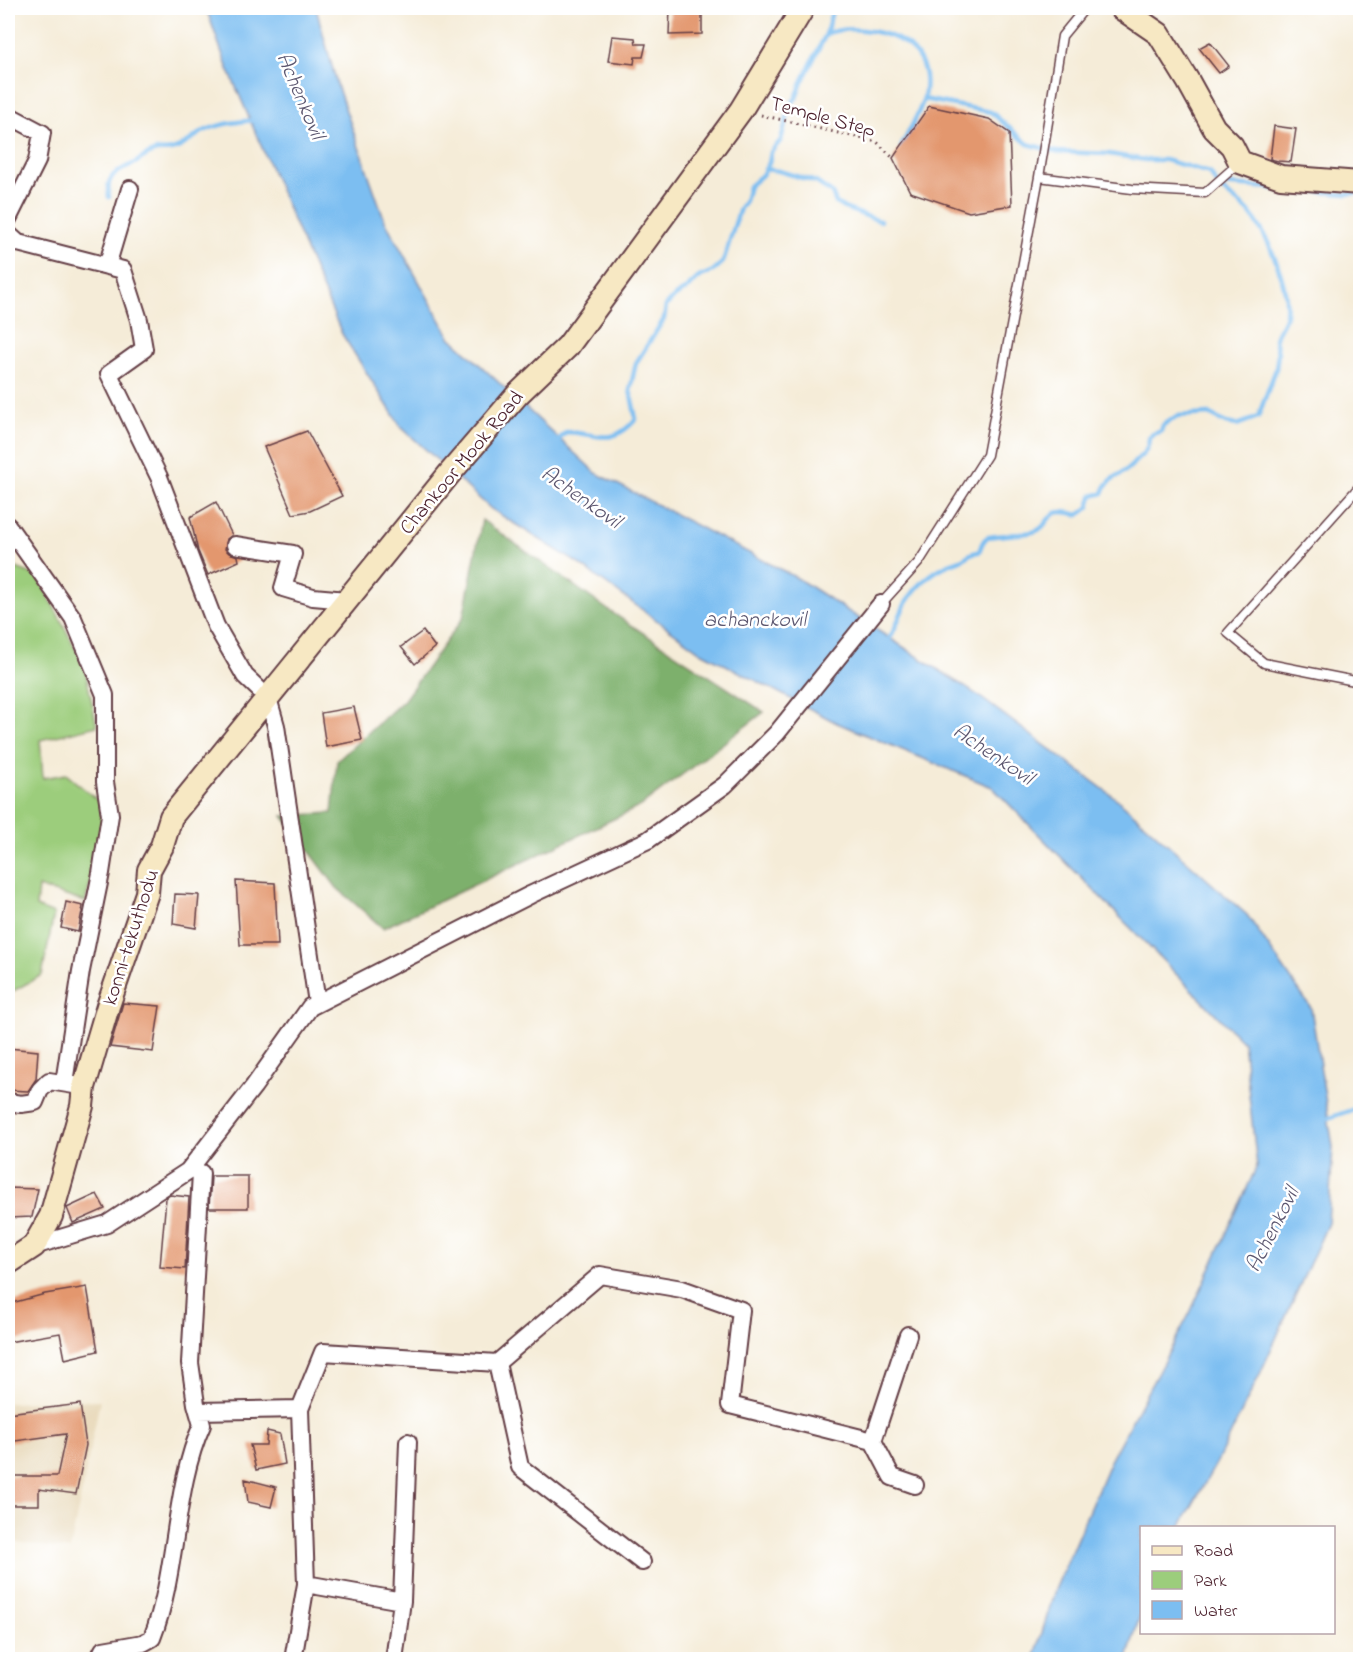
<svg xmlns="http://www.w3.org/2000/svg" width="1368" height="1667" viewBox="0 0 1368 1667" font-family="'Indie Flower',sans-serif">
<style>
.built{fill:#e8d9ba}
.green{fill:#9ccd7c;stroke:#737654;stroke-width:1.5}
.forest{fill:#7db06c;stroke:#64684c;stroke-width:1.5}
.water{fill:#7cbef1;stroke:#636e8e;stroke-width:1.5}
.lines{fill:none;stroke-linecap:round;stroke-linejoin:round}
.stream{stroke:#7cbef1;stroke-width:4.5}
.building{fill:#e3976e}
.lane-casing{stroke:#643e45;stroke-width:11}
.street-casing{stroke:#643e45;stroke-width:20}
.secondary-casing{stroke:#643e45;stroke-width:26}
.path{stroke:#643e45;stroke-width:3;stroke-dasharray:1.5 4.5;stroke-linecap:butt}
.lane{stroke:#fff;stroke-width:8}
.street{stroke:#fff;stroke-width:16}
.secondary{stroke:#f7e8c3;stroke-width:22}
.labels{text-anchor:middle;stroke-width:5;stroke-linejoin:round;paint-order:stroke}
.street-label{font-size:21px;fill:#4a1f2b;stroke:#fff}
.water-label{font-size:22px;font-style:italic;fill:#5c5770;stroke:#fff}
</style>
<rect width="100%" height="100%" fill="#fff"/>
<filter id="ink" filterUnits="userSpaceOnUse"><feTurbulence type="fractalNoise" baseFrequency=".0167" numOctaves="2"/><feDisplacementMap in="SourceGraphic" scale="12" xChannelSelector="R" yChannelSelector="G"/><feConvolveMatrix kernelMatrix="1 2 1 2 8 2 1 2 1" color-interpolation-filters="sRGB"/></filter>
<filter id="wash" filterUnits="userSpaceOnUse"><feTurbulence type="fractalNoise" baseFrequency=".008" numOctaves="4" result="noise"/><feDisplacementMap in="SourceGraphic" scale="24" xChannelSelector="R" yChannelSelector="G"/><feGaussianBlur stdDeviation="1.35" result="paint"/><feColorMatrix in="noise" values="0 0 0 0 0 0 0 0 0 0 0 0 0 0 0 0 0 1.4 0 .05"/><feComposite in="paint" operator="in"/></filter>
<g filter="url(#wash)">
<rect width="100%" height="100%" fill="#f5ecd8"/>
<!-- built -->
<path class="built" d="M100 1400 70 1550 8 1541V1403Z"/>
<!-- green -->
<path class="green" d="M8 565 38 576 84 665 97 726 40 740 43 778 66 774 102 804 107 827 85 902 38 887 36 907 54 914 42 975 8 994Z"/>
<!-- forest -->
<path class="forest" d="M482 520 611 612 764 712 641 806 383 928 337 888 283 816 332 813 337 761 404 700 463 618Z"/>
<!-- water -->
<path class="water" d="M206 8H316L338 88 385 221 450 337 596 473 797 578 976 694 1118 800 1247 915 1311 1008 1333 1147 1328 1223 1260 1374 1218 1460 1180 1527 1142 1528 1141 1612 1127 1659H1034L1055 1590 1110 1461 1190 1313 1257 1166 1243 1042 992 787 837 723 701 652 576 562 491 509 401 427 342 334 226 64Z"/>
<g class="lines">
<!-- stream -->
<path class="stream" d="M826 34 833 8
M765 169 779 171 816 182 832 193 836 203 844 208 880 221
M1218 184 1346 194 1356 193
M109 197C105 175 117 172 133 164 141 160 147 153 157 151 163 150 169 152 175 149 185 146 193 137 202 132 220 123 237 122 256 120
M557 442 566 432C598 433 611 448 636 419L630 390 636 363 664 319 666 306 675 296 685 290 699 277 713 271 723 262 740 208 745 201 749 186 762 175 769 163 771 152 781 140 791 104 796 98 802 82 826 34C842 27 863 29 880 33 913 41 931 63 924 97 922 108 907 135 901 147
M888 641C896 629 899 615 906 603 919 582 935 568 958 561 967 558 969 552 979 552 981 547 982 539 989 537 1000 534 1029 536 1040 529 1047 524 1050 512 1061 512 1067 512 1072 513 1079 515L1089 507 1092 496 1103 493C1108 476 1122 477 1133 464 1136 460 1143 455 1146 450 1153 438 1142 437 1161 431L1163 425 1177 416 1209 414 1226 423 1237 425 1258 417 1276 369 1278 353 1275 339C1277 330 1285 323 1286 314 1290 286 1267 233 1249 212 1235 198 1219 192 1210 173L1165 160H1145L1109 154 1057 152 1028 144 991 112 924 99
M1323 1120 1360 1107"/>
</g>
<g id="blocks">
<!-- building -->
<path class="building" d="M670 8H702V34L669 35Z
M612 36 635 38 636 44H646L643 57H635L634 64 608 61Z
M1210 42 1229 66 1219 73 1199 48Z
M929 106 989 119 1009 133 1012 205 969 212 910 192 893 158Z
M1274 126 1296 129 1291 162 1278 161 1270 159Z
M307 431 342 496 310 511 293 514 264 447Z
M216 502 232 535 227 539 225 549 229 553 238 556 239 561 208 575 198 551 190 517Z
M423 631 435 647 415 664 401 647Z
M354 707 362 740 326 747 321 713Z
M236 881 275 883 278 945H240Z
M175 894 199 895 196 928 173 924Z
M66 902 83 906 78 932 61 928Z
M123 1003 160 1006 153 1052 110 1047Z
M8 1048 38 1051 36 1079 28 1091 8 1090Z
M211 1176H248V1208H209Z
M8 1188 38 1189 32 1217 8 1218Z
M97 1194 105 1209 73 1223 67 1208Z
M170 1195 189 1197 185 1269 160 1267 166 1198Z
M87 1287 98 1351 65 1359 60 1333 8 1342V1304L45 1294Z
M80 1404 86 1445 76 1494 39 1489V1505H8V1476H57L66 1434 8 1442V1413Z
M267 1431 280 1434 285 1464 256 1470 250 1445H266Z
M245 1479 276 1487 271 1507 248 1502Z"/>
</g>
</g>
<g filter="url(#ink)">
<use href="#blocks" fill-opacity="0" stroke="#643e45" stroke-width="1.5"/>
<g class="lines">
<!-- lane casing -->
<g class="lane-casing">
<path id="lane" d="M1085 8 1062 36 1039 177 1132 189 1205 193 1240 162
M1360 486 1228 633 1264 663 1360 682
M881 604 919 562 987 455 1039 177"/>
</g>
<!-- street casing -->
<g class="street-casing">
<path id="street" d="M8 115 42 133 37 161 8 219
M8 234 18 243 123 270 139 320 144 349 109 374 159 477 216 626 245 676 268 698 276 726 317 1003
M107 266 130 189
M8 526 73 618 105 695V782L110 815 101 873 81 971 64 1083
M235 545 293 554 283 588 313 597 347 600
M8 1102 21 1104 35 1102 40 1090 49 1081 74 1085
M34 1246 107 1224 188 1171 254 1086 310 1007 530 895 648 840 725 785 777 733 881 604
M497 1363 600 1275 682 1289 741 1310 730 1405 873 1441 892 1477 915 1485
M300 1409 323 1352 497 1363 520 1467 642 1562
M198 1411 300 1409 306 1584 293 1660
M873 1441 908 1335
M306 1584 402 1601 408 1442
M98 1660 103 1650 143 1643 152 1638C178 1572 173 1489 202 1425L196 1404 190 1363 201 1173
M394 1660 402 1601"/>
</g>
<!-- secondary casing -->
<g class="secondary-casing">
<path id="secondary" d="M1121 8 1159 34 1188 81 1214 128 1232 146 1240 162 1281 177 1360 183
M8 1263 34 1246 51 1216 82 1106 84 1087 108 1006 147 893 149 870 162 846 171 817 450 473 518 394 568 346 741 110 803 8"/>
</g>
<!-- path -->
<path class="path" d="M761 115 877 142 893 158"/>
<!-- lane -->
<use href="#lane" class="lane"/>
<!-- street -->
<use href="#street" class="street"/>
<!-- secondary -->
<use href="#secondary" class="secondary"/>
</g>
</g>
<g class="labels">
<!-- street labels -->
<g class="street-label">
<text transform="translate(823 116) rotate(15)" y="7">Temple Step</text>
<text transform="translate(461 462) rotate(-50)" y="7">Chankoor Mook Road</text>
<text transform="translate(130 937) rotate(-72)" y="7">konni-tekuthodu</text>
</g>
<!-- water labels -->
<g class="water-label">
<text transform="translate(302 95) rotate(67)" y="8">Achenkovil</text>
<text transform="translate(582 496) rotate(35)" y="8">Achenkovil</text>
<text x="755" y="626">achanckovil</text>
<text transform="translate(994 753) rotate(34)" y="8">Achenkovil</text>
<text transform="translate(1271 1229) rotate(-63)" y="8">Achenkovil</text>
</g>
</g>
<!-- margin -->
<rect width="1368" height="1667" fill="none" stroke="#fff" stroke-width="30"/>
<!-- legend -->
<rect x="1140" y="1526" width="195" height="108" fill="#ffffff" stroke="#b7a5aa" stroke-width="1.5"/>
<rect x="1152" y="1546" width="30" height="9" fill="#f7e8c3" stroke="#b7a5aa" stroke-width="1.5"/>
<text x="1194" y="1556" font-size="18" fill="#4a1f2b">Road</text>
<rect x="1152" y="1571" width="30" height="18" fill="#9ccd7c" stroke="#b7a5aa" stroke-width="1.5"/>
<text x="1194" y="1586" font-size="18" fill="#4a1f2b">Park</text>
<rect x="1152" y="1601" width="30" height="18" fill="#7cbef1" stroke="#b7a5aa" stroke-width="1.5"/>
<text x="1194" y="1616" font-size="18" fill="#4a1f2b">Water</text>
</svg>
